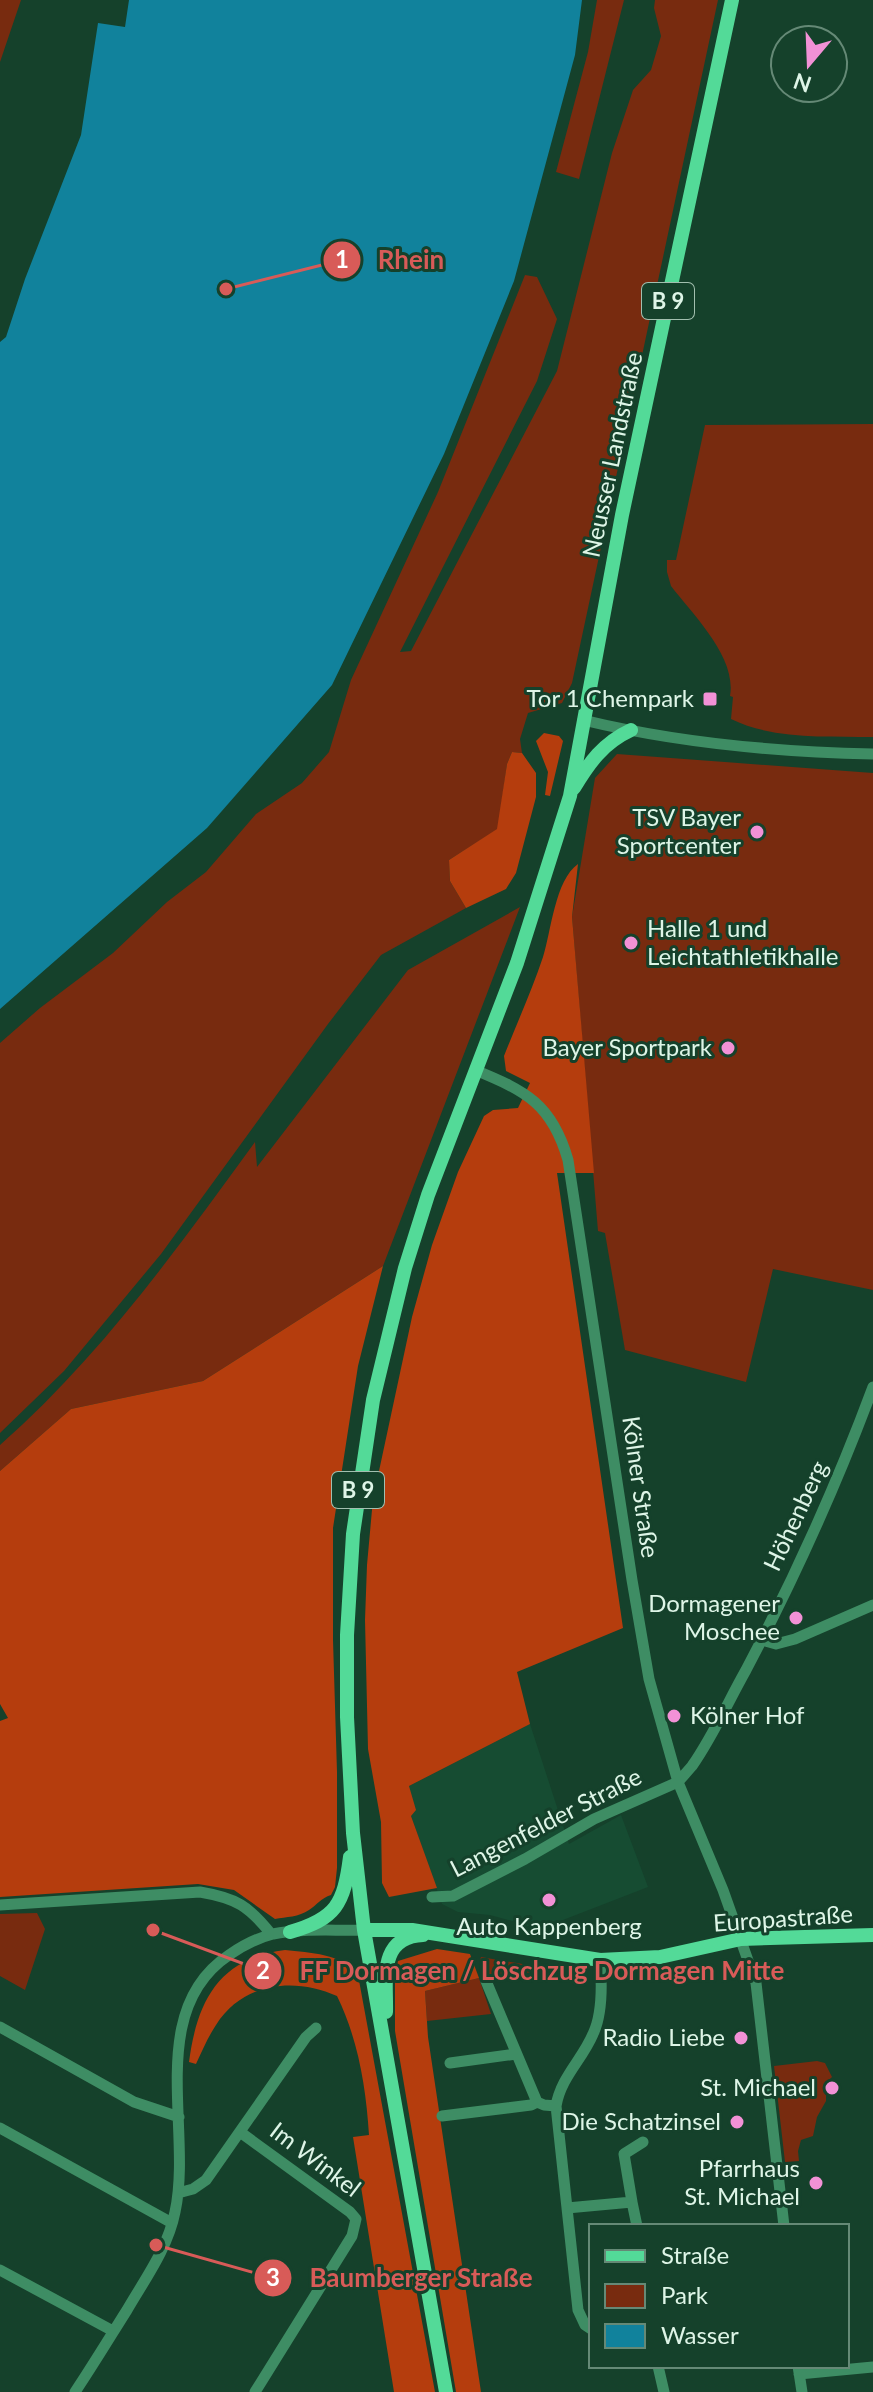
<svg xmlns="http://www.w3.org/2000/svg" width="873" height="2392" viewBox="0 0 873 2392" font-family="Lato,sans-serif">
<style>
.built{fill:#164c32}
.green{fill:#782b0f}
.forest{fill:#b53d0d}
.water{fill:#11829c}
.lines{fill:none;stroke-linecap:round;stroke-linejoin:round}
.minor{stroke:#3e8d64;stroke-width:11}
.major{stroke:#53da98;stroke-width:14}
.poi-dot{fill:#f291d6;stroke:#15412b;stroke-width:3}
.labels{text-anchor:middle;stroke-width:6;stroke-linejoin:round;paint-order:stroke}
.shield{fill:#15412b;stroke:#a2bfaf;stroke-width:2}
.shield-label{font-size:22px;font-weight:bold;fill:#def5e7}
.street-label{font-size:24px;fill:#def5e7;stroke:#15412b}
.poi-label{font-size:24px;fill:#def5e7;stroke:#15412b;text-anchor:end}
.leader{fill:none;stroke:#d85b58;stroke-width:3}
.callout-dot{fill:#d85b58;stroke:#15412b;stroke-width:3}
.mark-label{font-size:24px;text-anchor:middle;font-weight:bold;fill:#fff}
.callout-label{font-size:26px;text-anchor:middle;font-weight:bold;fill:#d85b58;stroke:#15412b;stroke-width:6;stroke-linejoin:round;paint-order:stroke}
</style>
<rect width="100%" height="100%" fill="#15412b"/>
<!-- built -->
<path class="built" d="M530 1724 569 1844 621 1815 648 1887 532 1932 529 1926 519 1929 516 1922 490 1915 458 1912 442 1904 411 1816 409 1786Z"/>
<!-- green -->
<path class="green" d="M0 0H21L0 62Z
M597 0H624L579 179 556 172 588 52Z
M655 0H718L572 683 562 703 528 713 520 739 522 753 512 752 507 764 498 829 449 860 450 881 466 908 381 955 328 1024 161 1254 64 1371 0 1433V1043L40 1008 113 953 167 902 206 872 256 814 302 783 329 752 351 680 438 492 525 275 537 277 557 319 537 381 400 652 411 651 557 371 612 153 633 90 651 70 661 36 654 8Z
M873 424V737C826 736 774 740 731 719L733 697 730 696C737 657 693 615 671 586L667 572V560H676L705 425Z
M617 754 873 773V1290L773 1269 746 1382 625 1350 605 1233 598 1231 572 917 595 778Z
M520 907 383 1266 203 1381 71 1409 0 1471V1445C101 1356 176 1250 255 1142L257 1167 408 970Z
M37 1913 45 1929 25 1990 0 1976V1914Z
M481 1957 546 1968 492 1982 480 1960Z
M479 1978 491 2014 427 2021 425 1991Z
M817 2061 825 2063 832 2077 826 2083V2101L817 2117 813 2136 801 2140 798 2151 799 2161 785 2162 774 2066Z"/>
<!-- forest -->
<path class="forest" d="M544 733 559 736 563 741 550 796 545 795 548 772 536 741Z
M512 752 522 753 536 773V797L516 873 506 889 466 908 450 881 449 860 497 829 507 764Z
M578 864 572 917 594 1173H557L623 1628 517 1672 530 1724 409 1786 416 1810 411 1816 437 1888 389 1897 382 1883 381 1822 368 1749 365 1620 367 1565 373 1499 412 1317 432 1245 458 1172 484 1116 493 1110 518 1108 530 1083 506 1071 504 1056C517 1023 532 990 543 957 551 932 555 880 578 864Z
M383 1266 358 1366 333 1528V1640L337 1772V1868L335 1887 331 1895C321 1898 317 1905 309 1910 299 1917 286 1917 275 1919L234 1890 198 1884 0 1897V1721L8 1718 0 1704V1471L71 1409 203 1381Z
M437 1949 470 1954 479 1978 425 1991 428 2037 481 2392H456L395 2031V1975L398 1961Z
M285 1950C310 1953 342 1953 358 1975L435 2392H394L353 2137 369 2135C366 2087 358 2039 337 1996 295 1977 243 1982 216 2025 208 2037 202 2051 196 2064L189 2062C197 2001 219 1958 285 1950Z"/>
<!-- water -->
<path class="water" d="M129 0H582L575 55 514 281 444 454 332 685 207 828 0 1009V342L6 337 25 279 81 135 98 23 125 27Z"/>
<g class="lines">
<!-- minor -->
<path class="minor" d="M583 720C678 743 775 752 873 754
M475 1070C526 1091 552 1104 568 1160L632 1580 649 1679 678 1782 723 1890 756 1983 784 2226
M762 1640 776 1644 795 1639 873 1605
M432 1897 453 1896 525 1859 594 1819 678 1782 692 1766C713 1736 728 1702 746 1670 794 1579 837 1484 873 1387
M0 1905 200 1892C236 1898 249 1906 271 1934
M486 1981 537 2102 544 2105 556 2106
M0 2027 134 2102 179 2117
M450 2063 516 2054
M442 2116 531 2105 537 2102
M0 2128 172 2223
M240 2132 350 2212 356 2219 352 2236 255 2392
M178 2193 193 2189 206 2180 306 2037 316 2028
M632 2202 624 2154 643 2142
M567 2208 632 2202 637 2226
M0 2270 113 2331
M591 2329 585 2325 578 2310 556 2106C561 2077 582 2060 593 2034 603 2013 602 1983 600 1960
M658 2366 664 2392
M798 2366 802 2392
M799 2374 873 2367
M75 2392C93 2365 110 2337 127 2310 145 2279 168 2248 175 2212 193 2130 145 2011 229 1955 242 1946 257 1938 273 1934 302 1928 334 1931 364 1930"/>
<!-- major -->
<path class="major" d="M574 788C589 763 603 743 631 730
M364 1930H412L600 1960 660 1957 741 1939 873 1935
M290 1932C336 1919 344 1904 350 1857
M386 2012C387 1982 377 1937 423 1935
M446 2392 364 1930 353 1833 347 1717V1635L353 1534 373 1400 405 1268 428 1195 517 963 570 796 622 515 732 0"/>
</g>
<!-- markers -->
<g class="poi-dot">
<rect x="702" y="691" width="16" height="16" rx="4"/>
<circle cx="757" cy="832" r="8"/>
<circle cx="631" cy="943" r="8"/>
<circle cx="728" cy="1048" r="8"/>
<circle cx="796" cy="1618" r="8"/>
<circle cx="674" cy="1716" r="8"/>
<circle cx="549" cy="1900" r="8"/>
<circle cx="741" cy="2038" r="8"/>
<circle cx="832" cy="2088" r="8"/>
<circle cx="737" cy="2122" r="8"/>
<circle cx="816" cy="2183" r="8"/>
</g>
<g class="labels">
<!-- shield labels -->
<g class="shield">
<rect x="642" y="283" width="52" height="36" rx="6"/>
<rect x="332" y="1472" width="52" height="36" rx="6"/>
</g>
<g class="shield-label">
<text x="668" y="309">B 9</text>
<text x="358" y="1498">B 9</text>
</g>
<!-- street labels -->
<g class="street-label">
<text transform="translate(613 455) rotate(-78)" y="8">Neusser Landstraße</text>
<text transform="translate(640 1487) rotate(82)" y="8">Kölner Straße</text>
<text transform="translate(796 1516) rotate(-65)" y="8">Höhenberg</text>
<text transform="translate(546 1823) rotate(-27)" y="8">Langenfelder Straße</text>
<text transform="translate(783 1919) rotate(-4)" y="8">Europastraße</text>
<text transform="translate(315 2160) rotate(37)" y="8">Im Winkel</text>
</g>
<!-- poi labels -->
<g class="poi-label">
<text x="694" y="707">Tor 1 Chempark</text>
<text x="741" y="826">TSV Bayer<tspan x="741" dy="28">Sportcenter</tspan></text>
<text x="647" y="937" text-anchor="start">Halle 1 und<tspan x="647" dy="28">Leichtathletikhalle</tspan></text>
<text x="712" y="1056">Bayer Sportpark</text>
<text x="780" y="1612">Dormagener<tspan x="780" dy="28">Moschee</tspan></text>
<text x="690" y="1724" text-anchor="start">Kölner Hof</text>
<text x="549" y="1935" text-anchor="middle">Auto Kappenberg</text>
<text x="725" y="2046">Radio Liebe</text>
<text x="816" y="2096">St. Michael</text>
<text x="721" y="2130">Die Schatzinsel</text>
<text x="800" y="2177">Pfarrhaus<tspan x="800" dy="28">St. Michael</tspan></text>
</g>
</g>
<!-- callouts -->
<path class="leader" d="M226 289L342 260M153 1930L263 1971M156 2245L273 2278"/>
<g class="callout-dot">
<circle cx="226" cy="289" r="8"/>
<circle cx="153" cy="1930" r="8"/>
<circle cx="156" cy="2245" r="8"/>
<circle cx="342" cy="260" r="20"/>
<circle cx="263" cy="1971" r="20"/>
<circle cx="273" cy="2278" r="20"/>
</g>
<g class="mark-label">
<text x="342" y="268">1</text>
<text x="263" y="1979">2</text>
<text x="273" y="2286">3</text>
</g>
<g class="callout-label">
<text x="411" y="269">Rhein</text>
<text x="542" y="1980">FF Dormagen / Löschzug Dormagen Mitte</text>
<text x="421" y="2287">Baumberger Straße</text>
</g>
<!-- legend -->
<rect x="589" y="2224" width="260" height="144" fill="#15412b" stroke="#658976" stroke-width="2"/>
<rect x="605" y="2250" width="40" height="12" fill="#53da98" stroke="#658976" stroke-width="2"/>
<text x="661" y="2264" font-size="24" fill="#def5e7">Straße</text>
<rect x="605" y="2284" width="40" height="24" fill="#782b0f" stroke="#658976" stroke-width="2"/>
<text x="661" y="2304" font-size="24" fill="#def5e7">Park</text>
<rect x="605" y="2324" width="40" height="24" fill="#11829c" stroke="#658976" stroke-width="2"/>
<text x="661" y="2344" font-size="24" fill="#def5e7">Wasser</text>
<!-- north arrow -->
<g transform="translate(809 64) rotate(199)"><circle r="38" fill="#15412b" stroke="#658976" stroke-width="2"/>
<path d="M0-6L14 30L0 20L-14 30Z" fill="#f291d6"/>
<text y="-12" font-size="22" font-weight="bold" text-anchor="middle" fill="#def5e7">N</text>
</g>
</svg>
